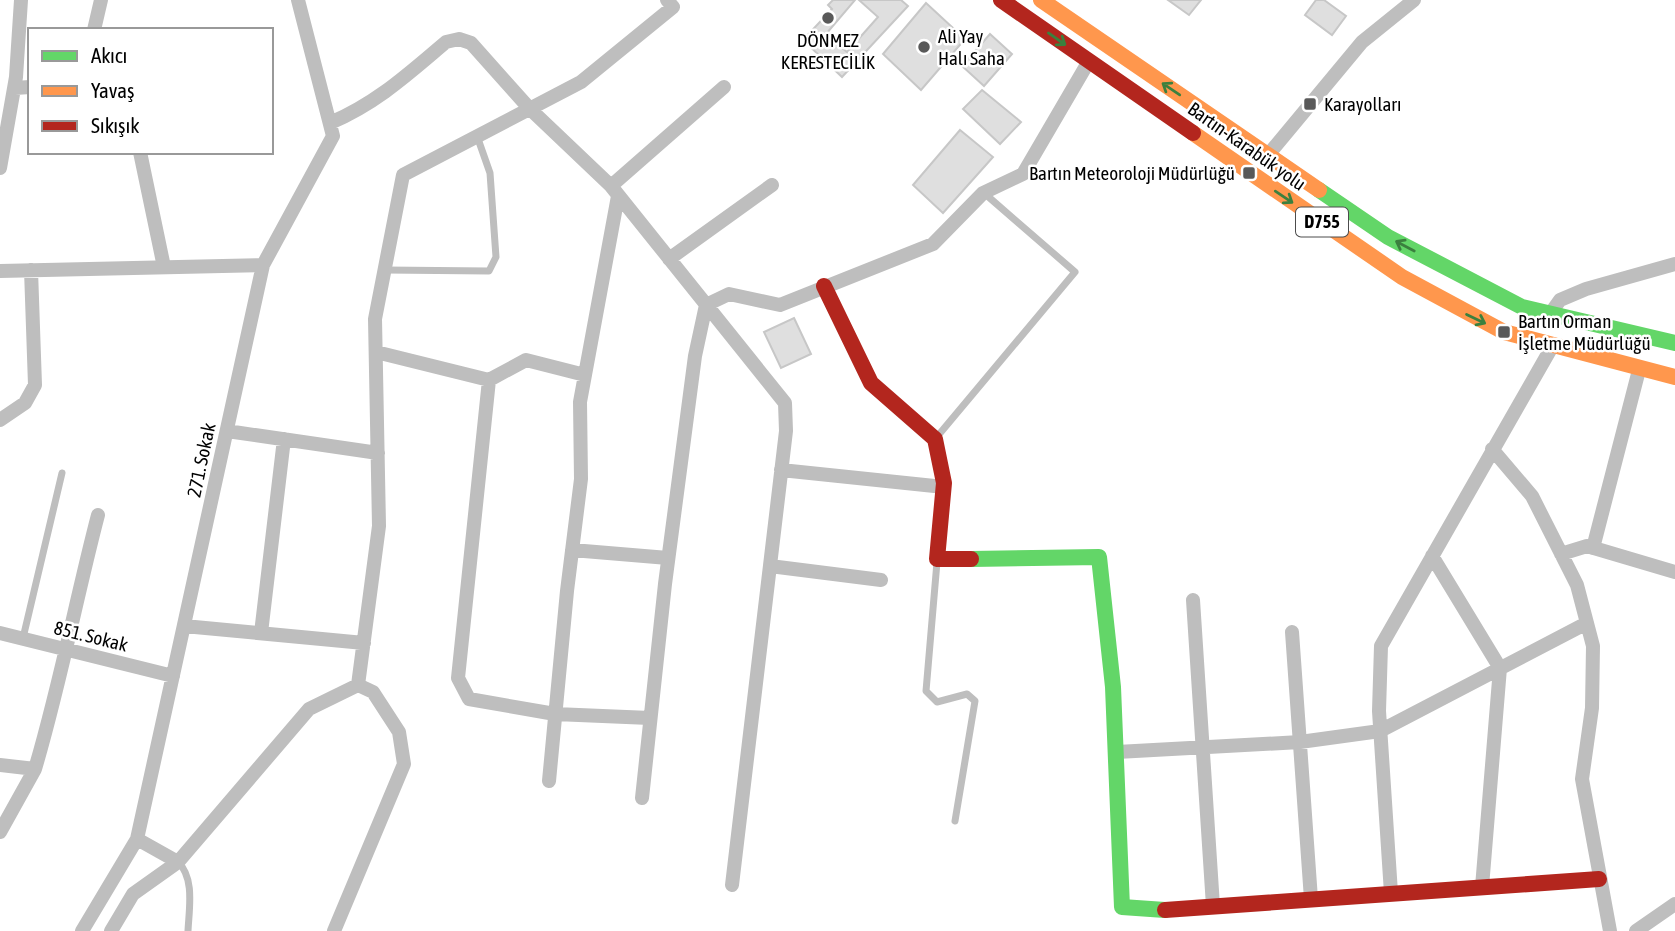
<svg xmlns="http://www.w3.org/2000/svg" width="1675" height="931" viewBox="0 0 1675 931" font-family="'Asap Condensed',sans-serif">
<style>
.building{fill:#dfdfdf;stroke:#c7c7c7;stroke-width:2}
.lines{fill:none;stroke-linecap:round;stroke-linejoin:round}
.lane{stroke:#bebebe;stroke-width:7}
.street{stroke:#bebebe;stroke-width:14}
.fast{stroke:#63d668;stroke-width:16}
.slow{stroke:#ff974d;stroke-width:16}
.jam{stroke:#b3261e;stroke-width:16}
.oneway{stroke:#3b803e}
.poi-dot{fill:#595959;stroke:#fff;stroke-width:2.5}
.labels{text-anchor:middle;stroke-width:5;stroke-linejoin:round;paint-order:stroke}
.shield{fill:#fff;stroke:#4c4c4c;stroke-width:2}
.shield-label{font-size:18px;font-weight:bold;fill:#000}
.poi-label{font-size:19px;fill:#000;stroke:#fff;text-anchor:start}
.street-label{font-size:19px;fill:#000;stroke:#fff}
</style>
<rect width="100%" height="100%" fill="#fff"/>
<!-- building -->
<path class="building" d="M833 0H855L826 34 847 52 878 17 859 0H901L908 6 842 77 803 40 832 9 828 5Z
M1168 0H1201L1189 15Z
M1316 0H1324L1346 16 1332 35 1305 15Z
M926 3 965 39 921 90 883 54Z
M990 34 1012 54 984 86 962 66Z
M982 90 1021 122 1000 144 963 109Z
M960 130 993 157 943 213 913 185Z
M794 318 811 354 781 368 764 332Z"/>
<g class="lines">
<!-- lane -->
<path class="lane" d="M385 270 489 271 496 257 490 173 477 136
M936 438 1075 272 984 193
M937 562 926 691 937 702 967 694 975 701 955 821
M23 638 62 473
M178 862C195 878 189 909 188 931"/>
<!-- street -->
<path class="street" d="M94 30 101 0
M15 88 30 87
M330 123C377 103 408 74 446 42L459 39 471 43 529 108 611 186 785 403 786 431 732 885
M140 152 164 267
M1268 155 1362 42 1414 0
M0 168 16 77 21 0
M611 186 724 87
M669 259 772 185
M0 271 263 265
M1550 314 1560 300 1586 289 1675 264
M376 352 489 380 526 360 585 375
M489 380 458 678 469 699 555 714 650 718
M0 420 25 403 35 385 31 270
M227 431 378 453
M1492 449 1532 496 1577 585 1593 646 1592 708 1582 779 1610 931
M781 470 944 487
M1593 548 1639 370
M572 550 668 558
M1561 554 1587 546 1675 572
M1432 556 1500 668 1482 887
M770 566 881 580
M1193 600 1213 906
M184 626 364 643
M1292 632 1311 899
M0 633 173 676
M261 633 284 439
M1117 752 1300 742 1380 731 1587 623
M0 765 35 769 0 832
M35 769C60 685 76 599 98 515
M549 781 567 591 581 479 580 402 618 196
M642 798 665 584 695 356 706 305 729 294 780 305 933 244 983 193 1023 174 1089 61
M137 839 178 862
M1391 893 1379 711 1381 646 1553 345
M82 931 137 839 263 265 333 136 298 0
M111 931 133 894 178 862 309 709 358 685
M334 931 404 764 399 732 373 692 358 685 379 526 375 319 403 175 581 82 673 7 667 0
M1636 931 1675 904"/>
<!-- fast -->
<path class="fast" d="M1319 190 1388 237 1522 307 1675 343
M971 559 1099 557 1113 687 1122 907 1165 910"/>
<!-- slow -->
<path class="slow" d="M1041 0 1319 190
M1193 133 1402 277 1504 332 1675 377"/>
<!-- jam -->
<path class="jam" d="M1001 0 1193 133
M824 286 871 383 935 439 944 483 937 559H971
M1165 910 1599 879"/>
</g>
<!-- one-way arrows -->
<defs><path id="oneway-shaft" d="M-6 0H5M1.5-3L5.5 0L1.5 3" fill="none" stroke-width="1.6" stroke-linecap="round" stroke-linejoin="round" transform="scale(1.75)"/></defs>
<g class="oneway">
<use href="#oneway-shaft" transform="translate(1057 39) rotate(35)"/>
<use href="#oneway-shaft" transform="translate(1171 89) rotate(-146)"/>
<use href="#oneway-shaft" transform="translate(1284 197) rotate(34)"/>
<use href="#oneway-shaft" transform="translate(1405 246) rotate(-152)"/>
<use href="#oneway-shaft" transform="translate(1476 319) rotate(26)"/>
</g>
<!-- markers -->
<g class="poi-dot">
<circle cx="828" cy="18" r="7"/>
<circle cx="924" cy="47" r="7"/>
<rect x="1303" y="97" width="14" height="14" rx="3.5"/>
<rect x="1242" y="166" width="14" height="14" rx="3.5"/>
<rect x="1497" y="325" width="14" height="14" rx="3.5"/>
</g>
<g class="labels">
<!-- shield labels -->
<rect class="shield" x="1296" y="207.5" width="52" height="29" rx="5"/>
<g class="shield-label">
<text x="1322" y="228">D755</text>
</g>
<!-- poi labels -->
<g class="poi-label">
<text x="938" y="43">Ali Yay<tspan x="938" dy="22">Halı Saha</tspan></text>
<text x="828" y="47" text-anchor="middle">DÖNMEZ<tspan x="828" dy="22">KERESTECİLİK</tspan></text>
<text x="1324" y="111">Karayolları</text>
<text x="1235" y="180" text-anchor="end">Bartın Meteoroloji Müdürlüğü</text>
<text x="1518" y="328">Bartın Orman<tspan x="1518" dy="22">İşletme Müdürlüğü</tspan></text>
</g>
<!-- street labels -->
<g class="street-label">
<text transform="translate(1247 146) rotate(35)" y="7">Bartın-Karabük yolu</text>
<text transform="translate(201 460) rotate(-78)" y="7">271. Sokak</text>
<text transform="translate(91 636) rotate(14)" y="7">851. Sokak</text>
</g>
</g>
<!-- legend -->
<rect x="28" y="28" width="245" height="126" fill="#ffffff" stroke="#999999" stroke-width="2"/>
<rect x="42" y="51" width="35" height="10" fill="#63d668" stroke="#999999" stroke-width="2"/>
<text x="91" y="63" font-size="21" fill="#000000">Akıcı</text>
<rect x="42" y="86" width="35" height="10" fill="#ff974d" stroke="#999999" stroke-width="2"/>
<text x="91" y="98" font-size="21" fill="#000000">Yavaş</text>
<rect x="42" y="121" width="35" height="10" fill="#b3261e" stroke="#999999" stroke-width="2"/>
<text x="91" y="133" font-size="21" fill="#000000">Sıkışık</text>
</svg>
